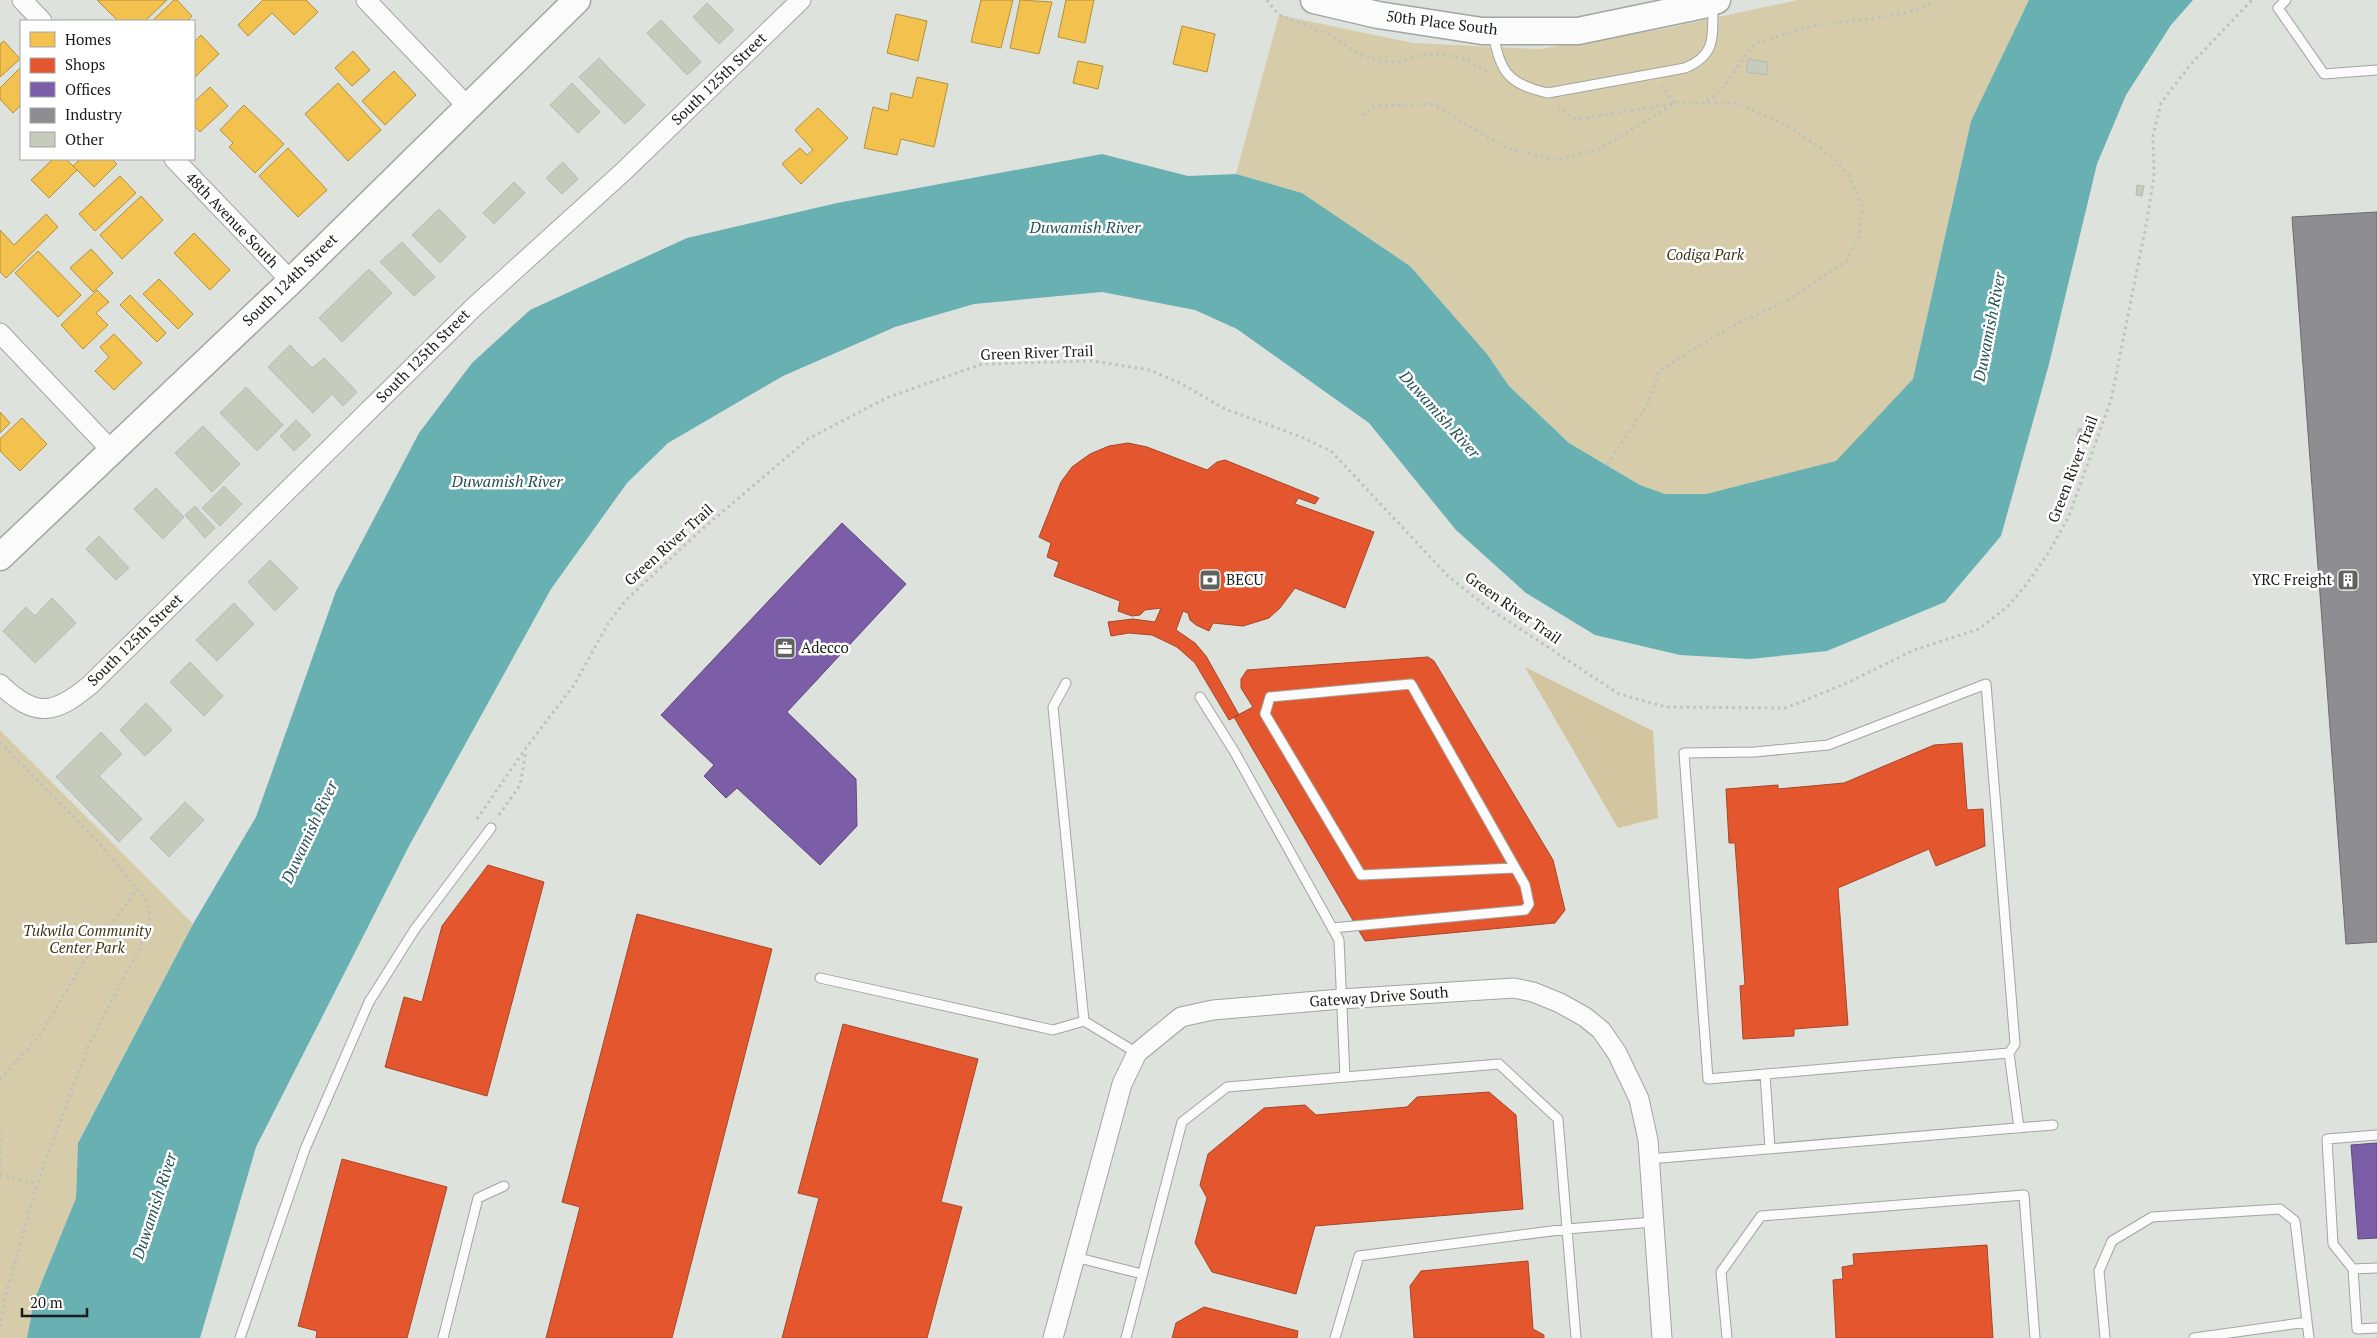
<svg xmlns="http://www.w3.org/2000/svg" width="2377" height="1338" viewBox="0 0 2377 1338" font-family="'PT Serif',serif">
<style>
.green{fill:#d6ccaa}
.forest{fill:#d2c59f}
.water{fill:#69b0b3}
.homes{fill:#f2c14e;stroke:#b1903e}
.shops{fill:#e4572e;stroke:#a74628}
.offices{fill:#7b5ea7;stroke:#5e4b7d}
.industry{fill:#8d8d92;stroke:#6a6c6e}
.building{fill:#c7cbbc;stroke:#b7bab5}
.lines{fill:none;stroke-linecap:round;stroke-linejoin:round}
.lane-casing{stroke:#a1a6a1;stroke-width:11}
.street-casing{stroke:#a1a6a1;stroke-width:21}
.secondary-casing{stroke:#a1a6a1;stroke-width:29}
.path{stroke:#bfc1bf;stroke-width:3;stroke-dasharray:2.5 4;stroke-linecap:butt}
.lane{stroke:#fafbfa;stroke-width:9}
.street{stroke:#fafbfa;stroke-width:19}
.secondary{stroke:#fafbfa;stroke-width:26}
.labels{text-anchor:middle;stroke-width:5;stroke-linejoin:round;paint-order:stroke}
.street-label{font-size:15px;fill:#1a1e1a;stroke:#fff}
.park-label{font-size:15px;font-style:italic;fill:#423619;stroke:#fff}
.poi-label{font-size:15px;fill:#1a1e1a;stroke:#fff;text-anchor:start}
.water-label{font-size:16px;font-style:italic;fill:#265254;stroke:#fff}
</style>
<rect width="100%" height="100%" fill="#dde2dd"/>
<!-- green -->
<path class="green" d="M1798 0H2029L1971 121 1913 379 1836 462 1706 494H1665L1640 485 1569 443 1509 386 1487 354 1410 266 1302 193 1236 174 1279 15 1413 43 1539 49 1663 29Z
M0 730 193 924 78 1142 76 1198 34 1301 27 1338H0Z"/>
<!-- forest -->
<path class="forest" d="M1525 667 1653 731 1658 818 1618 828Z"/>
<!-- water -->
<path class="water" d="M2029 0H2193L2171 25 2126 95 2097 164 2049 364 2001 536 1945 602 1827 651 1750 659 1680 655 1595 635 1526 593 1456 530 1369 423 1237 329 1195 310 1102 292 974 304 895 327 783 376 668 443 627 483 551 589 409 846 256 1147 200 1338H27L34 1301 76 1198 78 1143 193 924 256 817 336 591 419 433 472 363 530 310 687 238 837 203 1102 154 1188 176 1236 174 1302 193 1410 266 1487 354 1509 386 1569 443 1640 485 1665 494H1706L1836 461 1913 379 1971 121Z"/>
<!-- homes -->
<path class="homes" d="M97 0H167L145 21H118Z
M174 0H177L192 16 187 21H152Z
M263 0H306L318 12 294 35 272 13 248 36 238 25Z
M981 0H1013L1001 48 971 42Z
M1020 0 1052 2 1039 54 1010 48Z
M1066 0H1094L1085 43 1058 37Z
M896 14 927 21 918 61 887 53Z
M1182 26 1215 34 1207 72 1173 64Z
M201 35 219 54 194 78V42Z
M4 41 20 59 0 77V44Z
M353 51 370 70 352 86 335 68Z
M1078 61 1103 66 1098 89 1073 83Z
M21 67V105L13 113 0 99V88Z
M394 71 416 95 385 125 362 101Z
M917 77 948 84 934 147 901 139 897 155 864 148 873 107 888 111 891 93 912 98Z
M338 83 381 130 348 161 305 114Z
M210 87 228 106 200 132 194 126V102Z
M244 105 284 144 255 173 229 147 233 143 220 130Z
M818 108 848 138 801 184 782 164 800 148 807 155 813 150 795 130Z
M288 148 327 190 298 217 259 176Z
M53 159H66L77 170 49 198 31 180Z
M80 159H112L117 164 94 187 73 166Z
M120 176 136 193 95 231 79 214Z
M141 196 163 220 122 259 100 235Z
M46 214 58 227 6 278 0 272V230L14 245Z
M194 233 230 270 210 290 174 253Z
M91 249 113 273 93 292 70 268Z
M38 251 81 295 58 317 15 273Z
M159 279 193 314 178 329 143 294Z
M97 290 109 302 96 313 108 325 83 349 61 325Z
M130 295 166 333 157 342 120 305Z
M114 334 142 363 114 390 95 371 109 357 100 347Z
M0 412 10 423 0 433Z
M22 418 47 444 20 471 0 451V439Z"/>
<!-- shops -->
<path class="shops" d="M1128 443 1147 447 1207 470 1217 462 1225 460 1319 498 1315 504 1298 498 1295 504 1374 532 1345 608 1295 588 1280 608 1269 618 1243 626 1213 623 1209 631 1196 625 1190 620 1188 613 1183 611 1176 630 1195 643 1206 656 1239 715 1229 720 1195 663 1177 647 1152 635 1129 633 1111 636 1108 622 1133 619 1155 622 1161 608 1145 610 1140 615 1132 616 1118 611 1120 601 1054 576 1059 562 1047 557 1051 543 1039 537 1061 482 1072 467 1090 454 1109 446Z
M1428 657 1434 661 1553 860 1565 910 1555 923 1365 941 1234 717 1253 707 1241 688V679L1247 670Z
M1962 743 1967 810 1983 809 1985 846 1936 866 1929 849 1838 888 1848 1025 1794 1029V1036L1743 1039 1740 986 1745 985 1735 843H1729L1726 789 1778 785V789L1844 783 1934 745Z
M488 865 544 882 487 1096 385 1067 404 997 422 1002 442 926Z
M637 914 772 949 672 1338H546L580 1207 562 1202Z
M843 1024 978 1059 941 1202 962 1207 927 1338H782L819 1198 798 1193Z
M1489 1092 1516 1115 1523 1209 1315 1226 1296 1294 1212 1272 1195 1243 1207 1198 1200 1185 1208 1154 1264 1108 1305 1105 1316 1115 1407 1107 1417 1097Z
M342 1159 447 1187 407 1338H316L317 1331 298 1326Z
M1987 1245 1993 1338H1836L1833 1280 1843 1279 1842 1267 1854 1265 1853 1254Z
M1528 1261 1533 1329 1544 1335V1338H1414L1410 1286 1421 1271Z
M1204 1307 1298 1331 1297 1338H1172L1176 1323Z"/>
<!-- offices -->
<path class="offices" d="M842 523 906 584 787 712 856 779 857 826 820 865 737 788 726 798 704 776 714 765 661 715Z
M2377 1143V1238L2358 1239 2351 1145Z"/>
<!-- industry -->
<path class="industry" d="M2377 212V942L2346 944 2292 217Z"/>
<!-- building -->
<path class="building" d="M707 3 734 30 719 44 693 17Z
M661 20 701 62 687 75 647 33Z
M599 58 645 105 625 124 579 77Z
M1748 59 1768 62 1767 75 1746 72Z
M572 83 600 112 578 133 550 105Z
M563 162 578 179 562 194 546 178Z
M514 182 525 193 494 224 483 213Z
M2137 185 2144 186 2142 196 2136 195Z
M439 209 466 237 440 263 412 235Z
M402 242 435 277 414 296 380 262Z
M369 269 392 293 342 342 319 318Z
M290 345 312 368 324 358 357 392 343 406 332 394 313 413 268 367Z
M246 387 283 425 257 451 220 413Z
M296 420 311 435 294 451 280 436Z
M203 426 240 464 212 492 175 453Z
M2079 428 2087 431 2084 439 2076 437Z
M224 486 242 504 220 526 202 508Z
M156 488 184 517 163 539 134 509Z
M195 506 215 528 205 538 185 515Z
M99 536 129 568 116 580 86 549Z
M270 560 298 588 275 611 248 582Z
M52 598 76 623 35 663 3 631 26 607 35 616Z
M234 603 254 624 217 661 196 640Z
M190 662 223 696 204 716 170 682Z
M146 703 172 730 145 756 120 730Z
M101 732 122 754 99 776 142 819 119 842 56 777Z
M185 802 204 820 169 857 150 838Z"/>
<g class="lines">
<!-- lane casing -->
<g class="lane-casing">
<path id="lane" d="M2286 0 2278 8 2324 74 2377 70
M1493 34C1501 73 1508 84 1548 93L1685 68C1718 54 1712 35 1713 3
M1066 683 1053 707 1084 1021
M1200 697 1234 751 1339 940 1345 1077
M1332 928 1525 910 1529 904 1525 885 1411 684 1270 697 1265 714 1361 875 1514 868
M820 978 1053 1030 1084 1021 1137 1053
M2009 1053 1708 1079 1684 753 1755 752 1828 745 1986 684 2015 1044 2009 1053 2019 1128
M1765 1074 1770 1149
M1649 1159 2053 1125
M1075 1257 1142 1274
M2377 1268 2353 1269 2357 1329 2377 1328
M2353 1269 2333 1244 2327 1139 2377 1135
M240 1338 305 1149 369 1002 415 929 491 828
M443 1338 478 1198 504 1186
M1126 1338 1182 1122 1227 1087 1499 1064 1558 1119 1576 1338
M1335 1338 1359 1256 1567 1229 1653 1222
M1727 1338 1721 1272 1761 1216 2024 1195 2035 1338
M2105 1338 2099 1271 2112 1241 2152 1217 2280 1209 2295 1221 2309 1338
M2194 1338 2307 1322"/>
</g>
<!-- street casing -->
<g class="street-casing">
<path id="street" d="M22 0 42 21
M366 0 468 107
M174 159 291 281
M0 333 111 450
M0 684C35 718 54 715 90 685L474 307 624 171 801 0
M1053 1338 1122 1084 1137 1053 1181 1017 1213 1010 1341 999 1514 988 1533 992 1560 1003 1585 1017 1601 1030 1617 1053 1639 1099 1648 1140 1662 1338"/>
</g>
<!-- secondary casing -->
<g class="secondary-casing">
<path id="secondary" d="M1314 0 1378 15 1482 31H1578L1703 5 1717 0
M0 557 291 281 577 0"/>
</g>
<!-- path -->
<path class="path" d="M1267 0 1279 15 1331 35 1356 53 1379 61 1399 62 1427 54 1448 55 1467 60 1489 73
M1707 101 1722 89 1751 47 1757 43C1774 38 1791 31 1809 27 1839 20 1913 19 1934 0
M1558 106 1572 118 1579 119 1675 103H1738L1790 127 1833 157 1849 176 1862 206 1859 237 1846 261 1787 301 1730 327 1659 371 1648 404 1607 465
M1362 115 1375 106 1433 104 1506 148 1557 160 1600 149 1675 103 1661 86
M0 742 98 842 148 902 150 922 147 934 89 1044 37 1184 6 1294 0 1328
M499 815 520 785 526 751
M477 819 526 748 574 685 609 622 627 599 700 531 808 439 886 398 982 364 1093 361 1150 370 1182 384 1225 409 1299 436 1331 451 1448 576 1487 607 1619 694 1666 707 1786 708 1847 683 1914 650 1979 629 2008 606 2026 585 2049 552 2068 518 2111 400 2147 220 2154 175 2153 136 2161 103 2190 65 2252 0
M0 1079 40 1035 83 963 137 889
M0 1132V1172
M0 1175 37 1184"/>
<!-- lane -->
<use href="#lane" class="lane"/>
<!-- street -->
<use href="#street" class="street"/>
<!-- secondary -->
<use href="#secondary" class="secondary"/>
</g>
<!-- icons -->
<defs>
<g id="bank-square" transform="scale(1.125)"><rect x="-9" y="-9" width="18" height="18" rx="4" fill="#5e635e" stroke="#fff"/><path d="M-6-4H6V4H-6ZM0-2.3a2.3 2.3 0 1 0 0 4.6a2.3 2.3 0 1 0 0-4.6Z" fill="#fff"/></g>
<g id="building-square" transform="scale(1.125)"><rect x="-9" y="-9" width="18" height="18" rx="4" fill="#5e635e" stroke="#fff"/><path d="M-4-6H4V6H1V3H-1V6H-4ZM-2.5-4.3h1.7v1.8h-1.7ZM.8-4.3h1.7v1.8H.8ZM-2.5-1h1.7V.8h-1.7ZM.8-1h1.7V.8H.8Z" fill="#fff"/></g>
<g id="office-square" transform="scale(1.125)"><rect x="-9" y="-9" width="18" height="18" rx="4" fill="#5e635e" stroke="#fff"/><path d="M-6-3h4V-5.5h4V-3h4V5H-6ZM-1-4.5V-3h2v-1.5ZM-6 0V1H6V0Z" fill="#fff"/></g>
</defs>
<g fill-rule="evenodd">
<use href="#bank-square" x="1210" y="580"/>
<use href="#building-square" x="2348" y="580"/>
<use href="#office-square" x="785" y="648"/>
</g>
<g class="labels">
<!-- street labels -->
<g class="street-label">
<text transform="translate(1442 23) rotate(7)" y="5">50th Place South</text>
<text transform="translate(719 79) rotate(-44)" y="5">South 125th Street</text>
<text transform="translate(232 220) rotate(46)" y="5">48th Avenue South</text>
<text transform="translate(290 280) rotate(-44)" y="5">South 124th Street</text>
<text transform="translate(1037 353) rotate(-2)" y="5">Green River Trail</text>
<text transform="translate(423 356) rotate(-45)" y="5">South 125th Street</text>
<text transform="translate(2073 469) rotate(-69)" y="5">Green River Trail</text>
<text transform="translate(669 545) rotate(-42)" y="5">Green River Trail</text>
<text transform="translate(1513 608) rotate(35)" y="5">Green River Trail</text>
<text transform="translate(135 640) rotate(-44)" y="5">South 125th Street</text>
<text transform="translate(1379 997) rotate(-4)" y="5">Gateway Drive South</text>
</g>
<!-- park labels -->
<g class="park-label">
<text x="1705" y="260">Codiga Park</text>
<text x="87" y="936">Tukwila Community<tspan x="87" dy="17">Center Park</tspan></text>
</g>
<!-- poi labels -->
<g class="poi-label">
<text x="1226" y="585">BECU</text>
<text x="2332" y="585" text-anchor="end">YRC Freight</text>
<text x="801" y="653">Adecco</text>
</g>
<!-- water labels -->
<g class="water-label">
<text x="1085" y="233">Duwamish River</text>
<text transform="translate(1989 327) rotate(-79)" y="6">Duwamish River</text>
<text transform="translate(1440 414) rotate(48)" y="6">Duwamish River</text>
<text x="507" y="487">Duwamish River</text>
<text transform="translate(309 832) rotate(-65)" y="6">Duwamish River</text>
<text transform="translate(154 1206) rotate(-72)" y="6">Duwamish River</text>
</g>
</g>
<!-- legend -->
<rect x="20" y="20" width="175" height="140" fill="#ffffff" stroke="#a3a5a3"/>
<rect x="30" y="32" width="25" height="15" fill="#f2c14e" stroke="#a3a5a3"/>
<text x="65" y="45" font-size="15" fill="#1a1e1a">Homes</text>
<rect x="30" y="58" width="25" height="15" fill="#e4572e" stroke="#a3a5a3"/>
<text x="65" y="70" font-size="15" fill="#1a1e1a">Shops</text>
<rect x="30" y="82" width="25" height="15" fill="#7b5ea7" stroke="#a3a5a3"/>
<text x="65" y="95" font-size="15" fill="#1a1e1a">Offices</text>
<rect x="30" y="108" width="25" height="15" fill="#8d8d92" stroke="#a3a5a3"/>
<text x="65" y="120" font-size="15" fill="#1a1e1a">Industry</text>
<rect x="30" y="132" width="25" height="15" fill="#c7cbbc" stroke="#a3a5a3"/>
<text x="65" y="145" font-size="15" fill="#1a1e1a">Other</text>
<!-- scale -->
<path d="M22 1308v8h65v-8" fill="none" stroke="#1a1e1a" stroke-width="2.5"/>
<text x="30" y="1308" font-size="15" fill="#1a1e1a" stroke="#ffffff" stroke-width="4" paint-order="stroke">20 m</text>
</svg>
